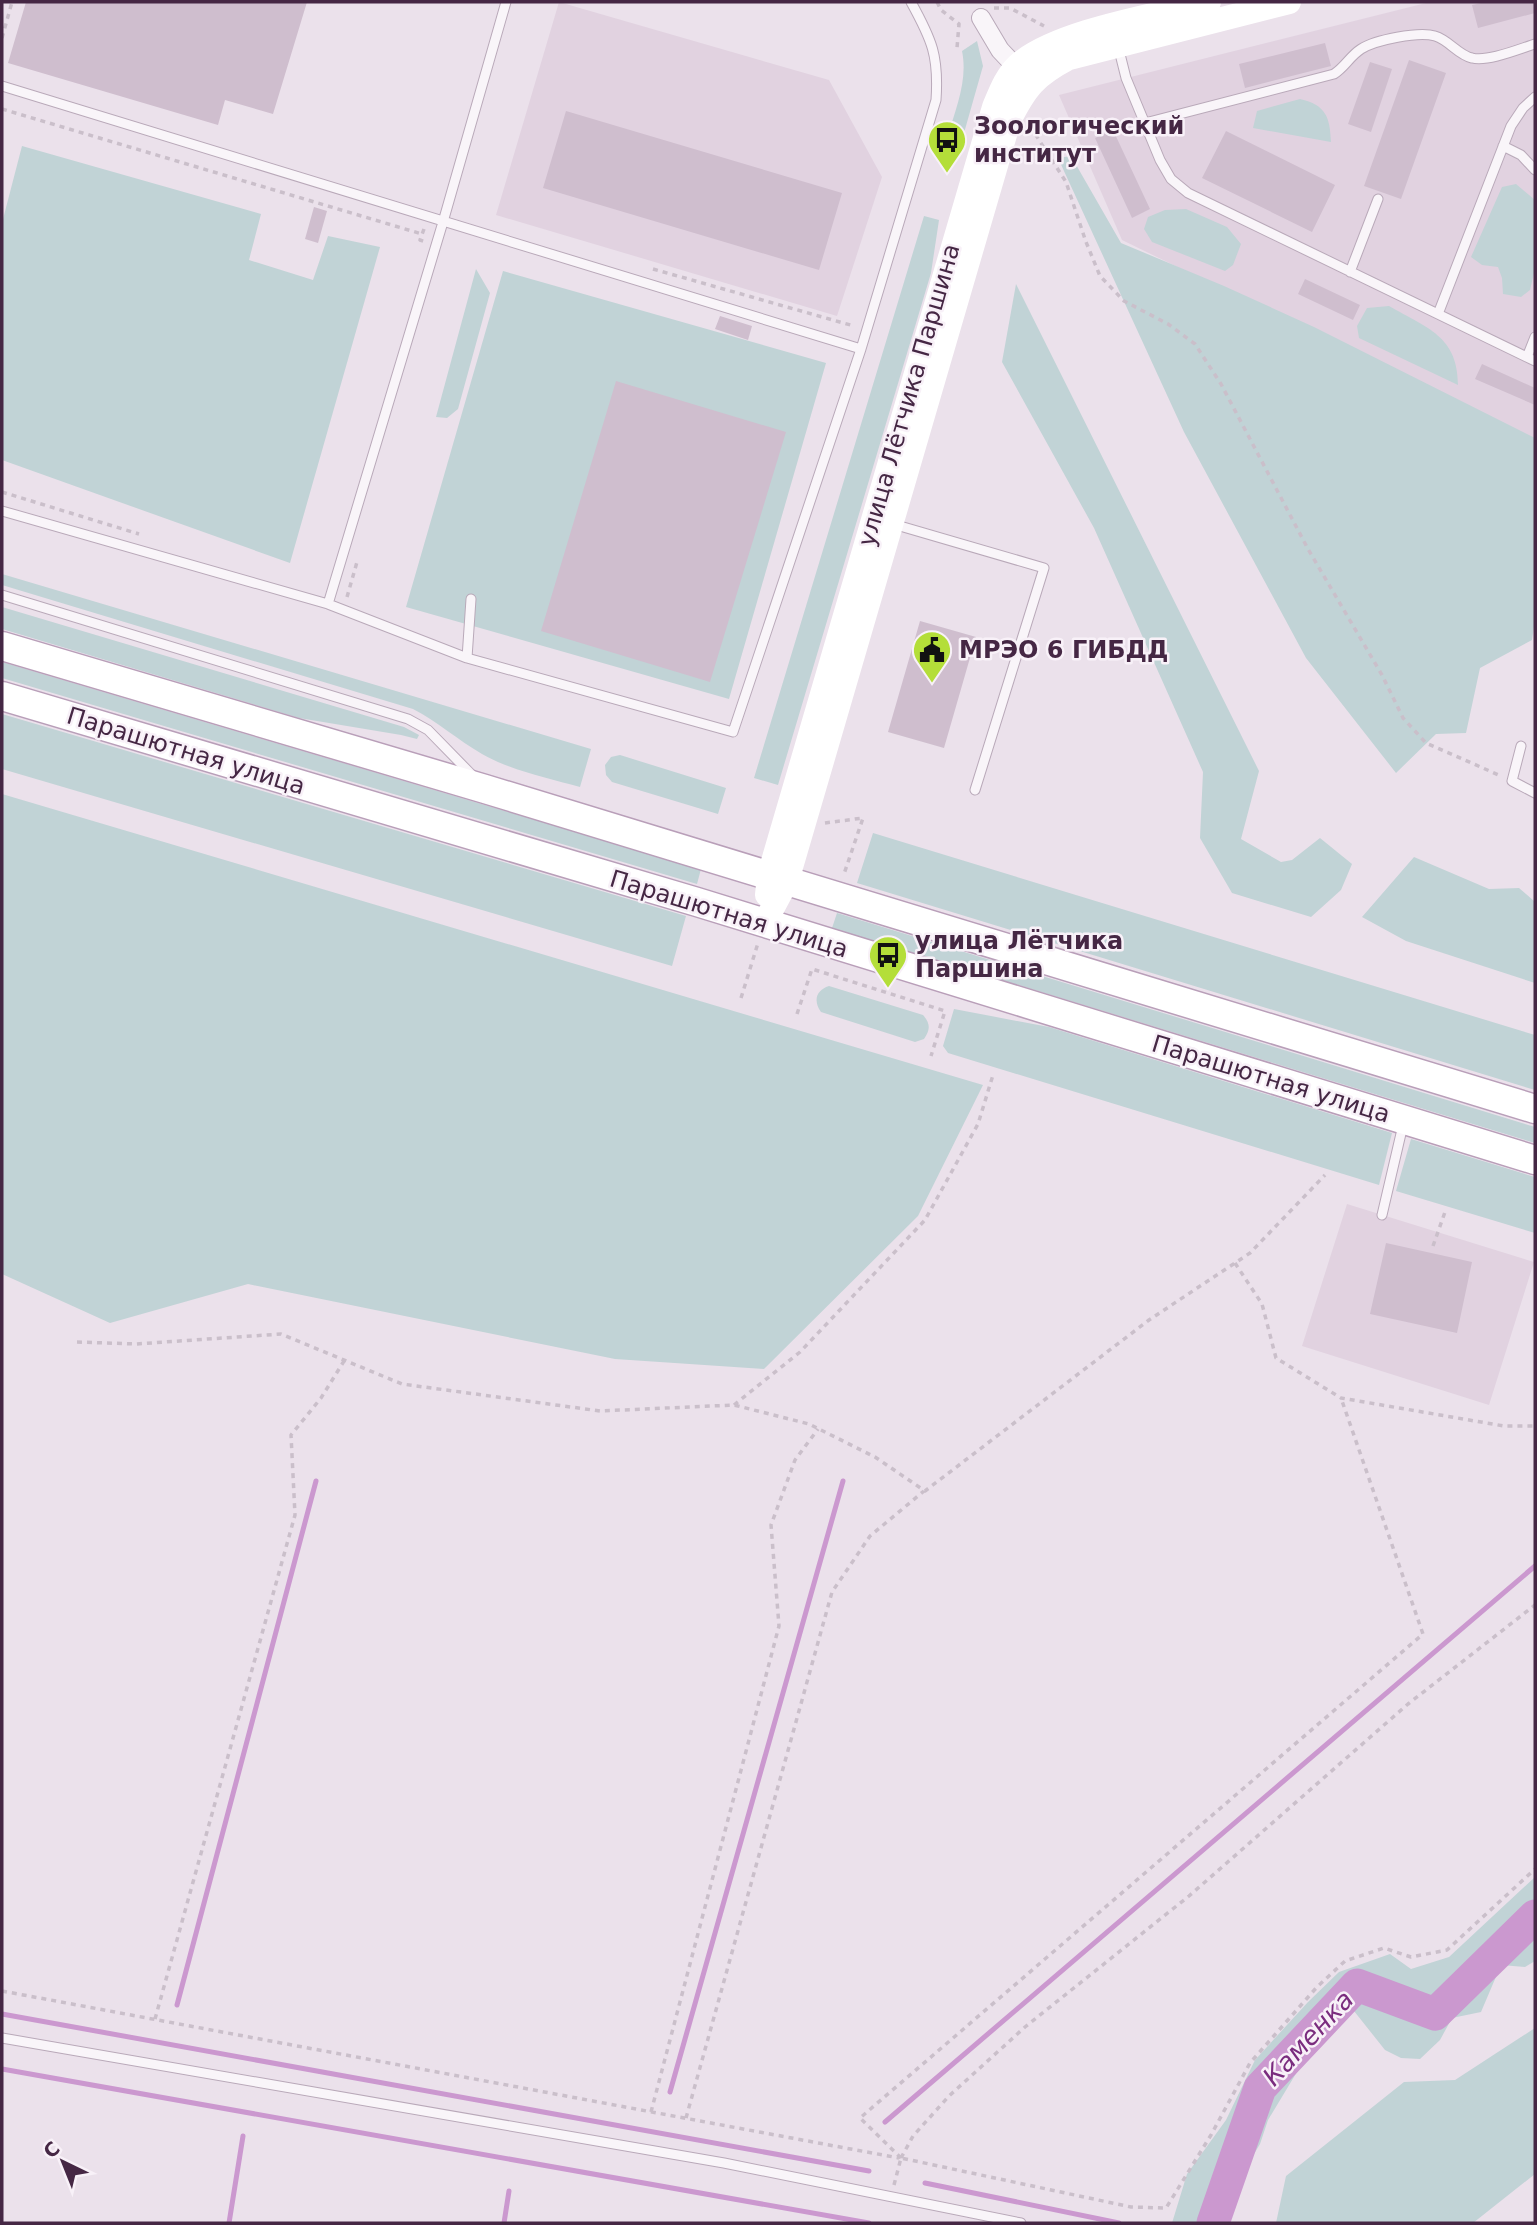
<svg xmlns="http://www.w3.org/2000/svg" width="1537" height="2225" viewBox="0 0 1537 2225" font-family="'DejaVu Sans',sans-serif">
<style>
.built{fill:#e1d2e0}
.green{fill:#c1d3d6}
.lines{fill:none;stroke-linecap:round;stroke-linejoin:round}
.stream{stroke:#cb98cf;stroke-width:5}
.river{stroke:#cb98cf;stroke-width:33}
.building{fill:#cfbece}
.lane-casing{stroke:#b9a9b9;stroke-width:11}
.street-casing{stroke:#b9a9b9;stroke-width:20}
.primary-casing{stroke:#b99fb9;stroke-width:31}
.path{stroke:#cabfca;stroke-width:3.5;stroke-dasharray:5 5;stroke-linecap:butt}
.lane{stroke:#f9f5f9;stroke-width:9}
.street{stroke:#f9f5f9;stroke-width:18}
.secondary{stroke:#fff;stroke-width:24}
.primary{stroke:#fff;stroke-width:28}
.labels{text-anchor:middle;stroke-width:5;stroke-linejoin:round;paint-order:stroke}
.poi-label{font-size:24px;font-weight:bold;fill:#452744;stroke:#f8f1f8;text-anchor:start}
.street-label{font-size:24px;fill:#452744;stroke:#f8f1f8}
.water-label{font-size:26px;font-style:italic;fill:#7a2c7e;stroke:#f8f1f8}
</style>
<rect width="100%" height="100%" fill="#ebe1eb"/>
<!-- built -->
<path class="built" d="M559 2 829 80 882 177 837 316 496 215Z
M1430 2H1535V441L1122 240 1059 95Z
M1347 1204 1534 1262 1489 1405 1302 1346Z"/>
<!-- green -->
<path class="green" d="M977 41 983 66 962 140 948 135C956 108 968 80 962 51Z
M1300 99C1326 105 1330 117 1331 142L1253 128 1257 111Z
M22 146 261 214 249 260 313 280 328 236 380 247 290 563 2 460V223Z
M1071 156 1121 243 1224 286 1314 327 1535 438V620L1532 640 1480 668 1466 733 1436 734 1396 773 1306 658 1184 432 1058 158Z
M1516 184 1535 200V269L1530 290 1521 297 1503 294 1502 278 1498 267 1482 265 1471 257 1502 187Z
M1186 209 1227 227 1241 244 1233 265 1225 271 1152 242 1144 229 1148 217 1165 210Z
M924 216 939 220 931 273 778 785 754 778Z
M476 269 490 293 458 409 447 418 436 417Z
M503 271 826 363 729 699 406 607Z
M1016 284 1259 771 1241 839 1281 862 1292 860 1320 838 1352 864 1341 890 1311 917 1232 893 1200 838 1203 772 1094 528 1002 362Z
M1389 306C1427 328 1458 336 1458 385L1359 338 1357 326 1367 308Z
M2 574 591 749 580 787C547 778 512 771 482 754 458 740 438 722 413 709L2 585Z
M2 607 404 727 419 735 417 739 401 735 299 718 2 629Z
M2 662 701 869 697 884 2 678Z
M2 714 686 916 672 966 2 769Z
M620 755 726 788 718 814 612 782 606 775 605 765 611 757Z
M2 794 983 1085 918 1216 764 1369 615 1359 248 1284 110 1323 2 1274Z
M873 833 1535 1035V1090L857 883Z
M1414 857 1489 889 1519 888 1534 901 1535 983 1406 941 1362 917Z
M837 913 1535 1127V1143L832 928Z
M829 986 923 1015C931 1024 930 1030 924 1039L915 1042 821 1012C813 1001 816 990 829 986Z
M954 1009 1049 1027 1392 1133 1379 1185 948 1053 943 1046Z
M1411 1139 1535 1177V1233L1396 1191Z
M1535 1877V1961L1525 1967 1501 1965 1481 2012 1452 2018 1440 2040 1420 2059 1401 2058 1385 2050 1354 2011 1342 2014 1309 2052 1268 2120 1260 2144 1239 2179 1228 2215V2223H1172L1187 2174 1226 2120 1255 2060 1308 2002 1339 1972 1390 1954 1411 1969 1449 1957Z
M1535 2028V2174L1473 2223H1276L1286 2176 1404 2082 1455 2080Z"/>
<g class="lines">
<!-- stream -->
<path class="stream" d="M177 2005 316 1481
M2 2014 869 2171
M2 2069 869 2223
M670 2092 843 1481
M885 2122 1535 1566
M925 2183 1119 2223
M229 2223 243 2136
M504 2223 509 2191"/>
<!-- river -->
<path class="river" d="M1213 2223 1260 2088 1357 1985 1435 2014 1535 1916"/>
</g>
<!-- building -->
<path class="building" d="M26 2H307L273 114 225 100 218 125 8 63Z
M1486 2H1535V13L1478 28 1472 5Z
M1325 43 1331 66 1245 88 1239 64Z
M1409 60 1446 73 1401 199 1364 186Z
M1370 62 1392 69 1371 132 1348 124Z
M566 111 842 193 819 270 543 188Z
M1113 130 1150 209 1132 218 1095 138Z
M1226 131 1335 185 1312 232 1202 178Z
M314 207 327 211 318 243 305 239Z
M1305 279 1360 305 1353 320 1298 294Z
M720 316 752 326 748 340 715 329Z
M1482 364 1535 388V405L1475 379Z
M616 381 786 432 710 682 541 631Z
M920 621 976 637 944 748 888 732Z
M1386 1243 1472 1262 1457 1333 1370 1314Z"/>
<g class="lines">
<!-- lane casing -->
<g class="lane-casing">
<path id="lane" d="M1118 46 1126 78 1160 160 1171 179 1188 193 1535 361
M2 86 861 349
M1145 123 1334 74C1345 67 1350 56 1361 49 1375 40 1419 31 1435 36 1449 40 1458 55 1472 58 1488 62 1519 49 1535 44
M1503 146 1521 155 1535 170
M1350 272 1378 199
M1438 314 1511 126 1523 108 1535 97
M1527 357 1535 337
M2 511 328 604 467 658 733 732 861 349 936 100C939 56 932 40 911 2
M893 524 1044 568 975 790
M2 595 408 719 428 730 472 775
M328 604 443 222 506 2
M467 658 471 599
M1521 746 1512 781 1535 793
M1382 1215 1403 1125
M2 2038 724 2163 1021 2223"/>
</g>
<!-- street casing -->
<g class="street-casing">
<path id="street" d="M981 18 1000 50 1016 67"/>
</g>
<!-- primary casing -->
<g class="primary-casing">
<path id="primary" d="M2 646 485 789 1535 1109
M2 696 697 902 1535 1160"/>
</g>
<!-- path -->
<path class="path" d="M937 2 941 10 959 24 957 48
M994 8H1010L1044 26
M2 38 12 2
M2 109 422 234
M1030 126 1066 182 1086 242 1100 276 1124 301 1168 324 1195 344 1221 384 1308 549 1382 675 1403 718 1426 743 1501 776
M424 229 420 240 426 242
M653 269 854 326
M2 492 139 534
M347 597 357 562
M825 823 863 818 844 874
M741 998 758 943
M797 1014 812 969 945 1011 931 1056
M1433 1246 1445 1212
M1235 1263 1262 1304 1276 1358 1341 1398 1504 1426H1535
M77 1342 136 1344 281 1334 402 1384 600 1411 734 1405 809 1424 875 1457 925 1491 1149 1320 1250 1253 1325 1175
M734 1405 800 1352 925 1220 978 1124 993 1075
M2 1991 899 2158
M155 2019 295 1515 291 1435 321 1398 344 1361
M651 2112 779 1626 771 1525 795 1460 818 1429
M686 2118 832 1592 870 1536 924 1491
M901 2158 860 2118 1423 1634 1341 1398
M901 2158 913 2136 949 2096 1025 2027 1189 1896 1408 1704 1535 1605
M894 2185 901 2158 1131 2207 1166 2208 1211 2135 1250 2063 1317 1987 1345 1961 1384 1948 1411 1957 1447 1950 1535 1869"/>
<!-- lane -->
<use href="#lane" class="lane"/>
<!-- street -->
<use href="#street" class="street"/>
<!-- secondary -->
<path class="secondary" d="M767 895 769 875 994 107C1000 93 1006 76 1018 65 1056 31 1158 15 1209 2
M764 924 787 881 1009 121C1026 87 1035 76 1069 58L1289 2"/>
<!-- primary -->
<use href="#primary" class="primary"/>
</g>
<!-- icons -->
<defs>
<g id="bus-pin" transform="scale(2.0125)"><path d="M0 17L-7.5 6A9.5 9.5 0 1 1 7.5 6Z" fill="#b4de39" stroke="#f8f1f8"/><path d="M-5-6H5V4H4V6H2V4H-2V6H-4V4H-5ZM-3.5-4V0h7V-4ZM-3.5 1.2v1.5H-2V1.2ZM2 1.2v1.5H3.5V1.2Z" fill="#111"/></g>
<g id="civic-pin" transform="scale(2.0125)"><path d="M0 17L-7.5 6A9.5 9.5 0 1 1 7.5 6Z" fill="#b4de39" stroke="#f8f1f8"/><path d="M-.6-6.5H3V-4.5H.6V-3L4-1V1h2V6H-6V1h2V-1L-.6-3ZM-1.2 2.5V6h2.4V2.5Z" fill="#111"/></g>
</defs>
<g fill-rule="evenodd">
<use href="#bus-pin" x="947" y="140"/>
<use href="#civic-pin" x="932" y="650"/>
<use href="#bus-pin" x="888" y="955"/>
</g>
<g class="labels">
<!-- poi labels -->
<g class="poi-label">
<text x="974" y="134">Зоологический<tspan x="974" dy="28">институт</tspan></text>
<text x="959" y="658">МРЭО 6 ГИБДД</text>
<text x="915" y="949">улица Лётчика<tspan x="915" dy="28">Паршина</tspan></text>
</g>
<!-- street labels -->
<g class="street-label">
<text transform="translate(909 395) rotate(-74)" y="8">улица Лётчика Паршина</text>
<text transform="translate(186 751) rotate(17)" y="8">Парашютная улица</text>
<text transform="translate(729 914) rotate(17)" y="8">Парашютная улица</text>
<text transform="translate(1271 1079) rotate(17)" y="8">Парашютная улица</text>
</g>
<!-- water labels -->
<g class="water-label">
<text transform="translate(1308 2038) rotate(-47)" y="9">Каменка</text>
</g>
</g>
<!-- border -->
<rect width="1537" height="2225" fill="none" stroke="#452744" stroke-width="7"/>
<!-- north arrow -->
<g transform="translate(63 2162) rotate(317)" stroke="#f8f1f8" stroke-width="5" paint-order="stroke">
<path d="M0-5L12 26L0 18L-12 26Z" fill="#452744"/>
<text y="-10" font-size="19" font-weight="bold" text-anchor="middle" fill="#452744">С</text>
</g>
</svg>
